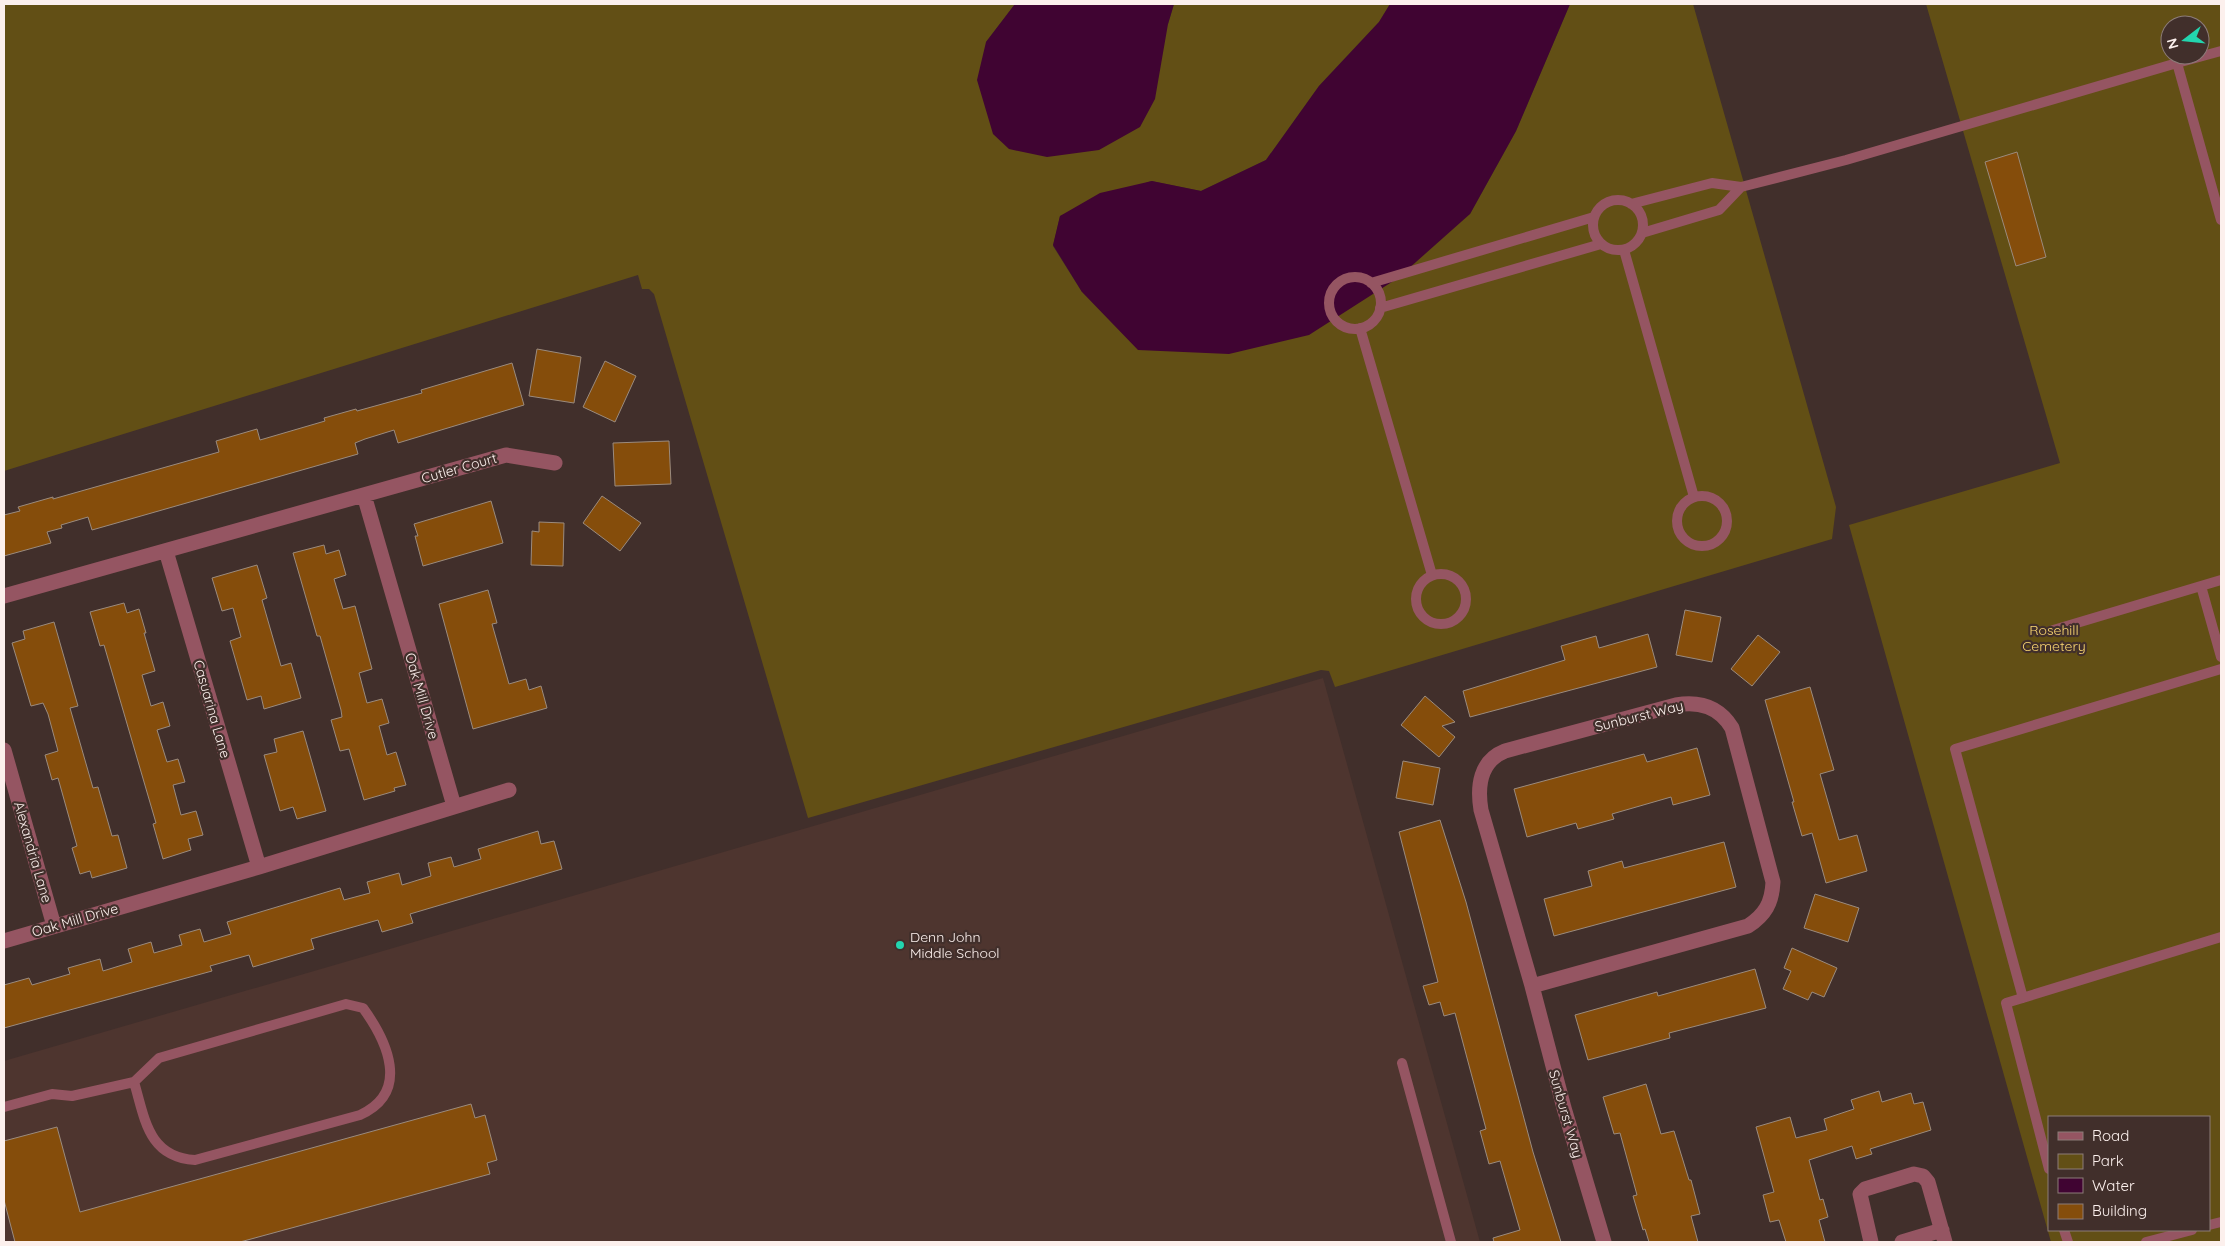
<svg xmlns="http://www.w3.org/2000/svg" width="2225" height="1246" viewBox="0 0 2225 1246" font-family="Quicksand,sans-serif">
<style>
.built{fill:#4e352f}
.green{fill:#624f15;fill-rule:evenodd}
.water{fill:#400432}
.building{fill:#854d0b;stroke:#9b8b7e}
.lines{fill:none;stroke-linecap:round;stroke-linejoin:round}
.lane{stroke:#955562;stroke-width:10}
.street{stroke:#955562;stroke-width:15}
.poi-dot{fill:#23d5af;stroke:#412f2b;stroke-width:2}
.labels{text-anchor:middle;stroke-width:4.5;stroke-linejoin:round;paint-order:stroke}
.street-label{font-size:14px;fill:#fcf0ed;stroke:#412f2b}
.park-label{font-size:14px;fill:#fcd872;stroke:#412f2b}
.poi-label{font-size:14px;fill:#fcf0ed;stroke:#412f2b;text-anchor:start}
</style>
<rect width="100%" height="100%" fill="#412f2b"/>
<!-- built -->
<path class="built" d="M1323 678 1480 1242H4V1061Z"/>
<!-- green -->
<path class="green" d="M4 4H1015L986 42 1168 24 1174 4H1390L1379 22 1319 86 1266 160 1201 191 1151 181 1060 216 1053 246 1082 292 1470 214 1516 131 1570 4H1693L1836 507 1832 539 1335 687 1329 671 1321 670 808 818 654 294 649 289H642L638 275 4 471Z
M1926 4H2221V1242H2051L1849 525 2060 463ZM2170 25H2200V55H2170ZM2049 1117H2209V1230H2049Z"/>
<!-- water -->
<path class="water" d="M1015 4H1174L1168 24 1155 99 1140 127 1099 150 1047 157 1009 149 993 134 977 80 986 42Z
M1390 4H1570L1516 131 1470 214 1398 278 1309 335 1229 354 1138 350 1082 292 1053 245 1060 216 1100 193 1152 181 1201 191 1266 160 1319 86 1379 22Z"/>
<!-- building -->
<path class="building" d="M2017 152 2046 257 2016 266 1985 162Z
M537 349 581 357 574 403 529 396Z
M605 361 636 376 615 422 583 407Z
M512 363 524 405 398 443 394 430 365 439 355 443 358 454 92 530 88 517 61 525 62 528 47 532 51 543 4 556V515L20 511 18 507 53 497V499L219 452 216 441 257 429 260 440 325 421 324 418 356 409 357 411 422 393 421 390Z
M669 441 671 484 615 486 613 443Z
M602 496 641 523 620 551 583 523Z
M491 501 503 543 423 566 415 536H418L414 524Z
M539 522 564 523 563 566 531 565 532 531 539 532Z
M324 545 326 554 339 550 346 575 334 579 343 609 355 606 372 669 359 673 367 703 382 699 389 723 379 726 387 755 396 752 406 785 394 788 395 791 364 800 349 749 340 751 331 720 342 717 341 710 320 636H317L293 553Z
M257 565 267 598 262 600 281 666 291 663 301 698 264 709 261 696 247 700 230 641 241 637 233 608 222 611 212 578Z
M488 590 497 623 492 624 509 684 526 679 529 690 541 686 547 708 473 729 439 604Z
M124 603 127 613 139 609 146 633H144L155 671 142 675 151 706 163 702 170 726 157 730 167 762 178 759 185 782 173 785 181 815 196 811 203 835 188 839 191 850 163 859 153 824 156 823 104 645 100 646 90 612Z
M1685 610 1721 617 1712 662 1676 655Z
M54 622 78 706 70 708 93 788 98 787 112 836 118 835 127 868 92 878 90 871 80 874 72 848 77 846 58 778 52 780 45 755 58 751 48 714 43 703 31 706 12 643 25 639 23 631Z
M1648 634 1657 667 1470 717 1463 691 1565 660 1561 646 1596 636 1599 648Z
M1758 635 1780 652 1752 686 1731 669Z
M1810 687 1834 770 1820 774 1839 840 1857 835 1867 871 1826 883 1812 833 1802 836 1792 802H1794L1765 700Z
M1425 696 1455 722 1442 726 1455 737 1439 757 1401 725Z
M303 731 326 811 297 819 293 807 280 811 264 755 277 752 274 739Z
M1697 748 1710 795 1673 805 1671 797 1612 814 1614 819 1578 829 1576 823 1527 837 1514 789 1644 754 1647 762Z
M1403 761 1440 768 1433 805 1396 798Z
M1440 820 1466 902 1533 1152 1561 1242H1494L1493 1238 1520 1230 1500 1161 1489 1164 1480 1131 1486 1129 1455 1013 1444 1016 1440 1002 1429 1005 1423 986 1438 982 1399 832Z
M538 831 541 844 554 841 562 869 410 914 413 923 382 932 378 920 311 939 314 949 253 967 249 955 210 966 212 971 4 1028V985L29 978 32 985 70 974 68 968 100 959 103 971 132 962 128 949 151 942 154 953 182 945 179 935 200 929 204 942 231 934 227 922 340 888 344 900 370 893 367 882 399 873 402 885 431 876 428 863 451 857 454 867 481 859 478 849Z
M1724 842 1736 887 1554 936 1544 899 1592 886 1588 871 1622 861 1624 868Z
M1815 894 1859 908 1848 942 1804 928Z
M1792 948 1837 968 1824 997 1812 992 1808 1000 1783 989 1791 971 1784 968Z
M1755 969 1766 1008 1669 1033 1670 1038 1588 1060 1575 1015 1657 992 1658 996Z
M1646 1084 1661 1134 1674 1131 1689 1180H1691L1700 1214 1691 1216 1698 1242H1649L1645 1229 1643 1230 1633 1196 1637 1195 1620 1133 1614 1134 1603 1097Z
M1879 1091 1882 1102 1911 1093 1914 1104 1923 1102 1931 1130 1870 1149 1872 1154 1856 1159 1852 1146 1809 1160 1820 1200 1823 1199 1828 1217 1819 1220 1825 1242H1786L1779 1220 1770 1222 1763 1195 1774 1192 1756 1127 1790 1117 1796 1138 1827 1130 1824 1119 1854 1109 1851 1100Z
M471 1104 475 1118 485 1115 497 1160 487 1163 490 1174 240 1242H15L4 1200V1141L57 1127 80 1212Z"/>
<g class="lines">
<!-- lane -->
<path class="lane" d="M2221 51 2177 63 2221 220
M1593 225a25 25 0 1 1 50 0a25 25 0 1 1-50 0Z
M1631 204 1712 183 1741 187 1846 160 2177 63
M1642 233 1719 210 1741 187
M1624 250 1694 497
M1329 303a26 26 0 1 1 52 0a26 26 0 1 1-52 0Z
M1371 283 1594 217
M1380 308 1601 244
M1360 328 1432 575
M1677 521a25 25 0 1 1 50 0a25 25 0 1 1-50 0Z
M1416 599a25 25 0 1 1 50 0a25 25 0 1 1-50 0Z
M2201 586 2221 657
M2050 631 2221 580
M2023 998 1955 749 2221 669
M1402 1063 1451 1242
M4 1107 52 1094 72 1096 134 1082 159 1058 346 1004 363 1008C387 1041 411 1092 360 1115L195 1160C148 1157 145 1119 134 1082
M2049 1169 2006 1003 2221 937
M2209 1225 2221 1222
M2064 1230 2068 1242
M2146 1242 2192 1230"/>
<!-- street -->
<path class="street" d="M364 495 454 806
M166 551 259 867
M4 596 506 455 555 463
M4 750 54 926
M4 941 259 867 509 790
M1532 986 1748 926C1765 915 1772 903 1773 882L1732 728C1719 707 1700 701 1676 705L1505 751C1480 761 1477 786 1481 810L1532 986 1564 1108 1604 1242
M1871 1242 1860 1194 1865 1189 1914 1174 1923 1176 1928 1182 1945 1242
M1902 1242 1942 1230"/>
</g>
<!-- markers -->
<circle class="poi-dot" cx="900" cy="945" r="5"/>
<g class="labels">
<!-- street labels -->
<g class="street-label">
<text transform="translate(459 468) rotate(-16)" y="5">Cutler Court</text>
<text transform="translate(422 696) rotate(74)" y="5">Oak Mill Drive</text>
<text transform="translate(212 709) rotate(74)" y="5">Casuarina Lane</text>
<text transform="translate(1639 716) rotate(-14)" y="5">Sunburst Way</text>
<text transform="translate(33 852) rotate(74)" y="5">Alexandria Lane</text>
<text transform="translate(75 920) rotate(-16)" y="5">Oak Mill Drive</text>
<text transform="translate(1566 1114) rotate(74)" y="5">Sunburst Way</text>
</g>
<!-- park labels -->
<g class="park-label">
<text x="2054" y="635">Rosehill<tspan x="2054" dy="16">Cemetery</tspan></text>
</g>
<!-- poi labels -->
<g class="poi-label">
<text x="910" y="942">Denn John<tspan x="910" dy="16">Middle School</tspan></text>
</g>
</g>
<!-- border -->
<rect width="2225" height="1246" fill="none" stroke="#fcf0ed" stroke-width="10"/>
<!-- legend -->
<rect x="2048" y="1116" width="162" height="115" fill="#412f2b" stroke="#8c7c79"/>
<rect x="2058" y="1132" width="25" height="8" fill="#955562" stroke="#8c7c79"/>
<text x="2092" y="1141" font-size="15" fill="#fcf0ed">Road</text>
<rect x="2058" y="1154" width="25" height="15" fill="#624f15" stroke="#8c7c79"/>
<text x="2092" y="1166" font-size="15" fill="#fcf0ed">Park</text>
<rect x="2058" y="1178" width="25" height="15" fill="#400432" stroke="#8c7c79"/>
<text x="2092" y="1191" font-size="15" fill="#fcf0ed">Water</text>
<rect x="2058" y="1204" width="25" height="15" fill="#854d0b" stroke="#8c7c79"/>
<text x="2092" y="1216" font-size="15" fill="#fcf0ed">Building</text>
<!-- north arrow -->
<g transform="translate(2185 40) rotate(254)"><circle r="24" fill="#412f2b" stroke="#8c7c79"/>
<path d="M0-4L9 19L0 12L-9 19Z" fill="#23d5af"/>
<text y="-8" font-size="14" font-weight="bold" text-anchor="middle" fill="#fcf0ed">N</text>
</g>
</svg>
